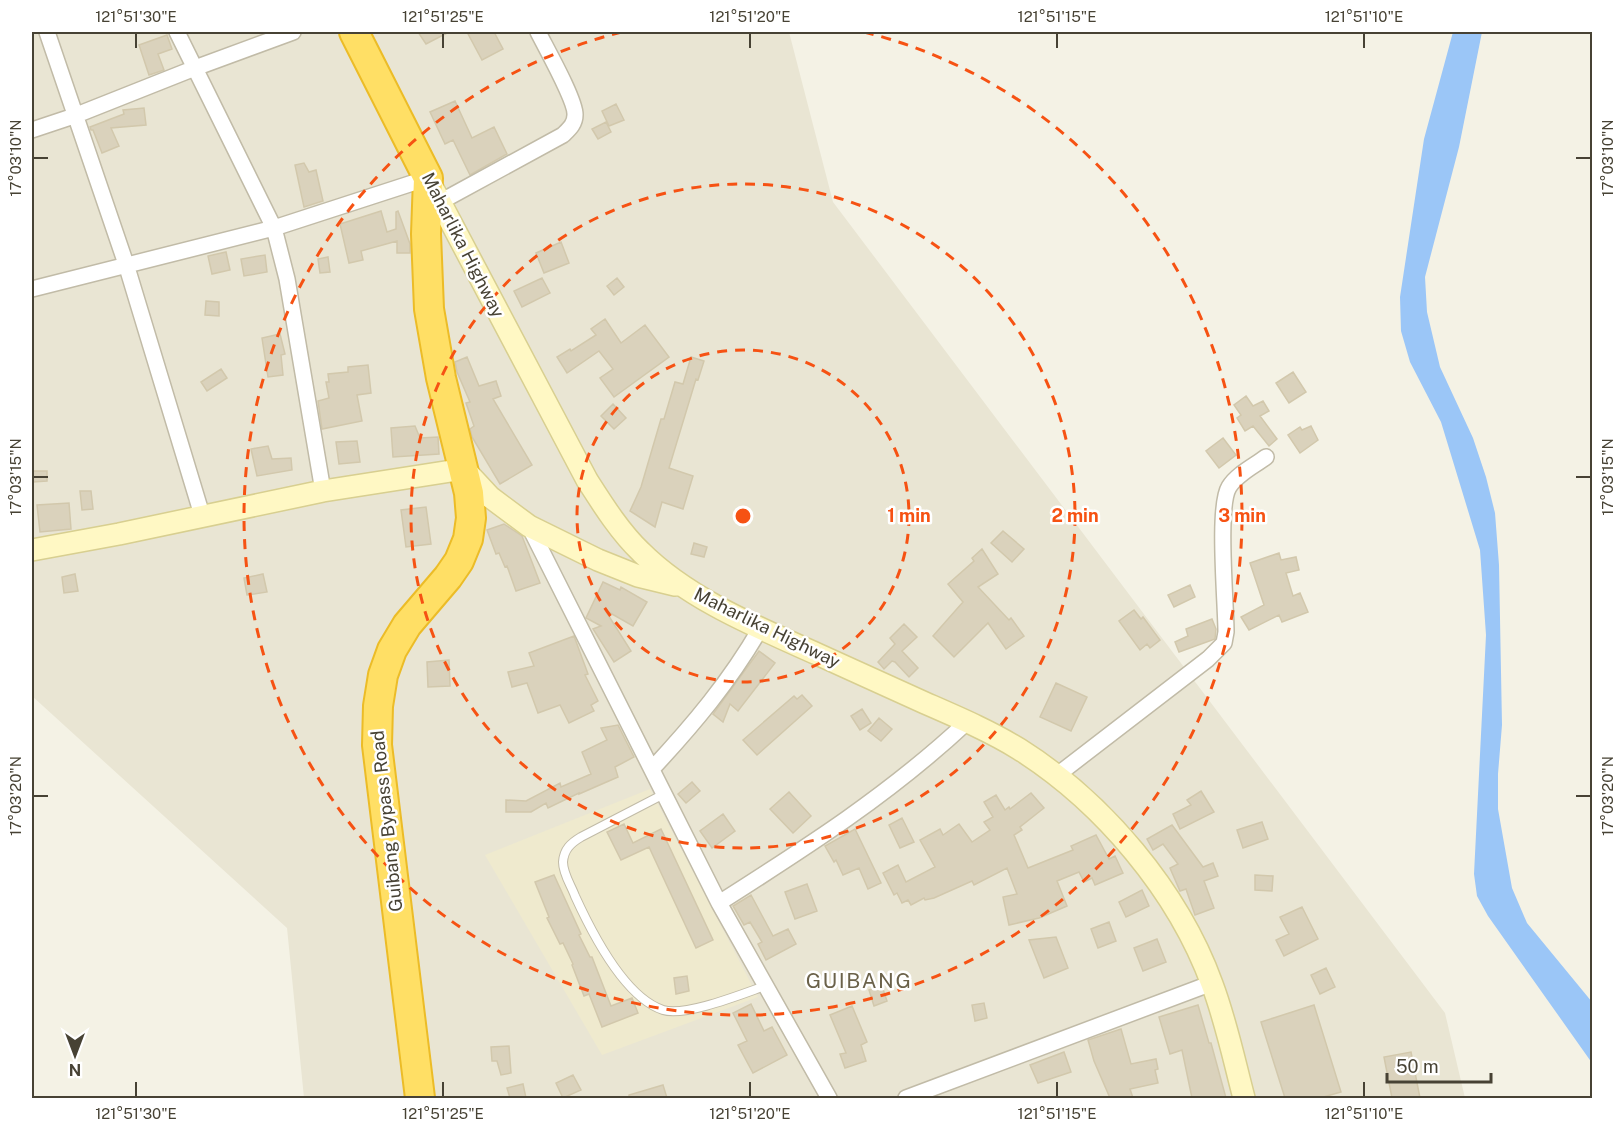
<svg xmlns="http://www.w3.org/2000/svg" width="1624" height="1130" viewBox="0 0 1624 1130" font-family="'Public Sans',sans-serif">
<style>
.residential{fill:#e9e5d3}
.education{fill:#efeace}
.water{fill:#9bc6f7}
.building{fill:#dad2bc;stroke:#d2c8ac;stroke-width:1.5}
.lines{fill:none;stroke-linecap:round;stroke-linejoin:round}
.lane-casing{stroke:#c1bba7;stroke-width:10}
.street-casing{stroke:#c1bba7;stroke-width:18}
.secondary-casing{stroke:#d8cf90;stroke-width:24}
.highway-casing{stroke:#ecbc27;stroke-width:32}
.lane{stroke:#fff;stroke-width:8}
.street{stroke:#fff;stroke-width:15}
.secondary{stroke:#fff8c4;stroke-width:21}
.highway{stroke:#ffdf65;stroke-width:28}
.ticks{fill:none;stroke:#474234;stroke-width:2}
.ring{fill:none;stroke:#f65213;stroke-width:3;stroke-dasharray:10 8}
.labels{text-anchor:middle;stroke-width:5;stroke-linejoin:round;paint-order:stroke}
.street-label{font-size:18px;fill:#474234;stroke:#fff}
.quarter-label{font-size:21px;letter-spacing:1.5px;fill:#6b624a;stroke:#fff}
.centre{fill:#f65213;stroke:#fff;stroke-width:3}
.ring-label{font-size:18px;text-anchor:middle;font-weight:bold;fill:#f65213;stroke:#fff;stroke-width:5;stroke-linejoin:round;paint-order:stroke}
.neatline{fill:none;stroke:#474234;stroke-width:2}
.ticks-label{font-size:15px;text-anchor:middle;fill:#474234}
</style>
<rect width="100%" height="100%" fill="#f4f2e5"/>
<!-- residential -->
<path class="residential" d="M32 32H789L833 202 1445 1013 1465 1098H304L287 928 32 696Z"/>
<!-- education -->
<path class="education" d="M650 789 758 997 602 1055 485 855Z"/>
<!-- water -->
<path class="water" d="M1453 32H1482L1459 147 1425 277 1427 312 1440 367 1473 438 1486 477 1495 513 1499 565 1502 725 1498 774V809L1512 888 1527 923 1592 1002V1063L1488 916 1477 896 1474 874 1486 635 1480 550 1441 422 1410 362 1401 331 1400 297 1424 139Z"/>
<!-- building -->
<path class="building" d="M418 32H449L426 44Z
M467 32H494L503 49 482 60Z
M167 35 172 49 158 54 164 70 149 75 139 45Z
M455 101 472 138 494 127 507 154 470 175 453 140 445 144 430 112Z
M616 104 624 120 609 126 602 111Z
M144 108 146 125 111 128 119 146 102 153 93 130H91L90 127 124 114 123 110Z
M606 122 611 132 598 139 592 129Z
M304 163 309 172 316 170 323 201 304 207 295 165Z
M381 211 387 232 396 229V212L398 211 410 244V253H397V241L361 251 363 260 349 263 340 224Z
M561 242 569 263 544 273 536 253Z
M226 252 230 270 212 274 208 256Z
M265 255 267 272 244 276 241 259Z
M328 257 330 272 320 273 318 259Z
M542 278 550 293 522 307 514 291Z
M617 278 624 287 614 295 607 286Z
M206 301 219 302V316L205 315Z
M605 319 621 343 645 325 669 357 614 397 600 378 613 369 599 351 567 373 557 357 570 349 571 351 596 335 591 329Z
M280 334 285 354 281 355 283 375 268 377 262 338Z
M467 357 479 386 496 381 501 396 493 399 532 465 500 484 472 437 470 429 474 426 466 403 470 402 457 372 455 362Z
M691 357 704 361 698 380 696 379 669 468 693 476 683 509 662 502 655 527 630 511 641 487 661 419H664L675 382 683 384Z
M368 365 371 393 357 395 362 421 322 429 318 401 329 398 326 382H329L328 374 348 372V367Z
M221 369 227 378 207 391 201 382Z
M1293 372 1306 392 1289 403 1276 383Z
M1246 396 1253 406 1263 401 1269 411 1260 416 1277 439 1269 446 1253 426 1245 431 1237 418 1241 415 1234 405Z
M613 404 626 418 614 429 601 416Z
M415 426 420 438 438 437 439 454 393 457 391 428Z
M1311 426 1318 440 1300 453 1288 435 1300 427 1302 430Z
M1223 438 1236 455 1219 468 1206 451Z
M357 441 360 462 339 464 336 442Z
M268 446 272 459 291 458 292 470 257 476 251 449Z
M33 471H47V481L33 482Z
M80 491H91L93 509 82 510Z
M69 503 71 529 40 532 37 505Z
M426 507 431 544 406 547 401 510Z
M504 524 522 536 540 583 516 591 507 566 505 567 499 553 496 554 487 530Z
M1003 531 1024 549 1012 562 991 543Z
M694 543 707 547 704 557 691 554Z
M982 549 998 574 978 587 1009 620 1011 618 1024 636 1006 649 988 623 954 657 933 636 963 602 948 584 974 561 972 558Z
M1279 553 1281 560 1296 557 1299 570 1286 573 1293 596 1300 593 1308 612 1282 622 1279 615 1249 630 1241 617 1264 605 1250 563Z
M75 574 78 591 64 593 62 577Z
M263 574 267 592 247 595 244 578Z
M603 582 620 590 621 587 647 602 633 626 605 610 631 651 614 662 593 629 601 626 586 618Z
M1190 585 1195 597 1174 607 1168 595Z
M1134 610 1141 619 1143 617 1160 640 1150 648 1147 644 1140 650 1119 621Z
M1212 619 1216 629 1215 639 1179 652 1175 642 1188 636 1186 629Z
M904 624 917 637 902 651 918 668 909 677 895 662 892 661 884 669 878 662 895 644 890 638Z
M574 636 588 674 585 675 598 701 591 705 594 711 569 723 560 705 538 713 527 683 512 687 508 672 534 666 529 653Z
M759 651 775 663 738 711 730 704 723 722 713 714Z
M449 660 450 686 428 687 427 662Z
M1056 683 1087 697 1071 731 1040 717Z
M802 695 812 706 757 755 743 740 794 696 797 699Z
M862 709 871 723 860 730 851 716Z
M879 718 892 729 881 741 868 731Z
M618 725 634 757 615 767 618 777 579 794V793L548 808 546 803 531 812H506V800L526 801 560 783 561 787 591 774 582 752 607 740 601 728Z
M692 782 700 791 686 803 678 794Z
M1201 791 1214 812 1180 829 1173 814 1191 805 1187 800Z
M789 792 811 816 793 833 770 809Z
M1031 793 1044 808 1020 827 1022 830 1014 835 1028 868 1073 850 1071 846 1096 835 1109 859 1115 856 1123 873 1095 885 1092 878 1084 882 1079 872 1057 881 1067 906 1039 918 1009 925 1003 897 1017 894 1007 868 974 885 972 881 934 898 925 900 924 898 911 905 908 900 902 903 897 893 894 895 883 873 898 865 906 882 935 867 920 840 940 829 943 835 959 824 972 842 990 830 984 822 993 817 984 802 996 795 1005 810 1009 807 1010 809Z
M723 814 735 831 712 848 700 831Z
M902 818 914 842 900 848 889 825Z
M1262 822 1268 839 1243 848 1237 830Z
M624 824 633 843 661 829 713 940 696 948 649 847 621 860 607 832Z
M1172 825 1203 867 1213 863 1218 876 1204 881 1214 908 1195 915 1186 889 1180 891 1170 868 1178 864 1163 844 1153 850 1147 839Z
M855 829 881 883 868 889 859 868 843 875 836 860 834 862 825 846Z
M554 875 581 934 579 935 590 957H592L611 1006 632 998 638 1013 602 1027 589 994 584 996 572 965 573 964 563 943 560 944 547 918 549 917 535 882Z
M1255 875 1273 876 1272 891 1255 890Z
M807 884 817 911 795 919 785 892Z
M1142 890 1149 906 1126 917 1119 902Z
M751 895 773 936 788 929 796 944 766 960 758 944 762 942 750 922 744 925 733 906Z
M1302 907 1318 939 1284 956 1276 940 1289 934 1280 917Z
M1109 922 1116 941 1098 948 1091 929Z
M1056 937 1068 968 1044 978 1029 940Z
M1157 939 1166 962 1143 971 1134 948Z
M1326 968 1335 987 1320 994 1311 975Z
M687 976 689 991 676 994 674 978Z
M882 986 887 1001 874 1006 869 990Z
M984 1003 987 1018 975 1021 972 1005Z
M751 1004 764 1031 772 1027 787 1055 753 1073 738 1045 747 1041 733 1013Z
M1198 1005 1209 1043H1211L1226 1098H1192L1182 1050 1170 1054 1159 1017Z
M1314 1005 1341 1092 1320 1098H1285L1261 1022Z
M852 1006 867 1042 861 1045 866 1061 845 1068 840 1054 846 1053 830 1015Z
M1121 1029 1131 1064 1156 1059 1158 1069 1155 1070 1158 1083 1130 1089 1133 1098H1110L1094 1061 1088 1040Z
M509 1046 511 1073 501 1075 497 1061H492L491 1047Z
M1064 1052 1071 1072 1038 1083 1030 1065Z
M1411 1052 1420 1098H1392L1384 1057Z
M573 1075 581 1090 563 1098 556 1083Z
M523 1084 526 1098H510L507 1088Z
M663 1085 667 1098H629V1095Z"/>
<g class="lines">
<!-- lane casing -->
<g class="lane-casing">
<path id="lane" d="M664 794 581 837C571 843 564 849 563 862 563 874 571 885 575 896 591 931 624 997 663 1010 685 1017 742 994 765 986"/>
</g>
<!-- street casing -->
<g class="street-casing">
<path id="street" d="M47 32 126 264 202 515
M177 32 274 228 287 279 323 491
M32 130 74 116 195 68 293 32
M440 202 563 135C569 129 575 124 575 115 576 101 546 48 538 32
M32 289 274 228 428 178
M529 526 719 903 829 1098
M652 769C693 725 730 681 760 629
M1056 776 1208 659 1224 643 1226 632C1226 604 1217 506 1229 487 1237 474 1254 466 1266 457
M719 903C807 847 890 794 967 722
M906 1098 1212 983"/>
</g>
<!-- secondary casing -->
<g class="secondary-casing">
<path id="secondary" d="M428 179 587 480C603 505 620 532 641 552 688 599 757 627 817 654 853 670 889 687 925 703 957 717 990 731 1019 749 1103 802 1178 891 1212 984 1226 1021 1234 1060 1244 1098
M32 550 119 534 323 491 464 469 490 497 529 526 598 560 638 576 675 585"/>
</g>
<!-- highway casing -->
<g class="highway-casing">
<path id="highway" d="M354 32 428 178 426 234 429 309 441 378 469 493 471 518 468 539 459 561 448 577 407 625 392 650 383 675 378 706 377 745 420 1098"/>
</g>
<!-- lane -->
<use href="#lane" class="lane"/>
<!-- street -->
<use href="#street" class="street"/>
<!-- secondary -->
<use href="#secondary" class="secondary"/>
<!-- highway -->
<use href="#highway" class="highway"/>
</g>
<!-- ticks -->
<path class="ticks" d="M136 33V48M443 33V48M750 33V48M1057 33V48M1364 33V48M33 158H48M1576 158H1591M33 477H48M1576 477H1591M33 796H48M1576 796H1591M136 1082V1097M443 1082V1097M750 1082V1097M1057 1082V1097M1364 1082V1097"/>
<!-- distance rings -->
<g class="ring">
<circle cx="743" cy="516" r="166"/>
<circle cx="743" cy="516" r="332"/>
<path d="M864 32A499 499 0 1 1 622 32"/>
</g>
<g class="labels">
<!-- street labels -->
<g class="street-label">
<text transform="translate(463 245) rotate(63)" y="6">Maharlika Highway</text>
<text transform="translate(767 628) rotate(26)" y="6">Maharlika Highway</text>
<text transform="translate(387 821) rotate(-96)" y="6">Guibang Bypass Road</text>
</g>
<!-- quarter labels -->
<g class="quarter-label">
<text x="859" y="988">GUIBANG</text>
</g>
</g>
<circle cx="743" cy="516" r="9" class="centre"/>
<g class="ring-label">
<text x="909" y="522">1 min</text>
<text x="1075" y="522">2 min</text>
<text x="1242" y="522">3 min</text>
</g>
<!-- border -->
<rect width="1624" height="1130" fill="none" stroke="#ffffff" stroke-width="66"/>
<!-- north arrow -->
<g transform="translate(75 1055) rotate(180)" stroke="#ffffff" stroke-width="4.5" paint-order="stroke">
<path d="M0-4.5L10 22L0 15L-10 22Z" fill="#474234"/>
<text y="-9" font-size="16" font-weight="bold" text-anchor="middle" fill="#474234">N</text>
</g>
<!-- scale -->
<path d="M1387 1073v9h104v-9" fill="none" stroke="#474234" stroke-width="3"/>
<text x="1396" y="1073" font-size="18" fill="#474234" stroke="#ffffff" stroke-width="4.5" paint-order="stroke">50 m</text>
<rect x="33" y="33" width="1558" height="1064" class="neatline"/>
<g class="ticks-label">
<text x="136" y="22">121°51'30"E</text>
<text x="443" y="22">121°51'25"E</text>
<text x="750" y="22">121°51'20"E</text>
<text x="1057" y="22">121°51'15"E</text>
<text x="1364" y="22">121°51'10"E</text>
<text transform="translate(1608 158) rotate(-90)" y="5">17°03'10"N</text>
<text transform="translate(16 158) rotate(-90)" y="5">17°03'10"N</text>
<text transform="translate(1608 477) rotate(-90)" y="5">17°03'15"N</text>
<text transform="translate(16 477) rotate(-90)" y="5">17°03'15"N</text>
<text transform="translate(1608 796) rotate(-90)" y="5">17°03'20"N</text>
<text transform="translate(16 796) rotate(-90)" y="5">17°03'20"N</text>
<text x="136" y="1119">121°51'30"E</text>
<text x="443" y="1119">121°51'25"E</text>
<text x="750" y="1119">121°51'20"E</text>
<text x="1057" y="1119">121°51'15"E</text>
<text x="1364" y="1119">121°51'10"E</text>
</g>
</svg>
